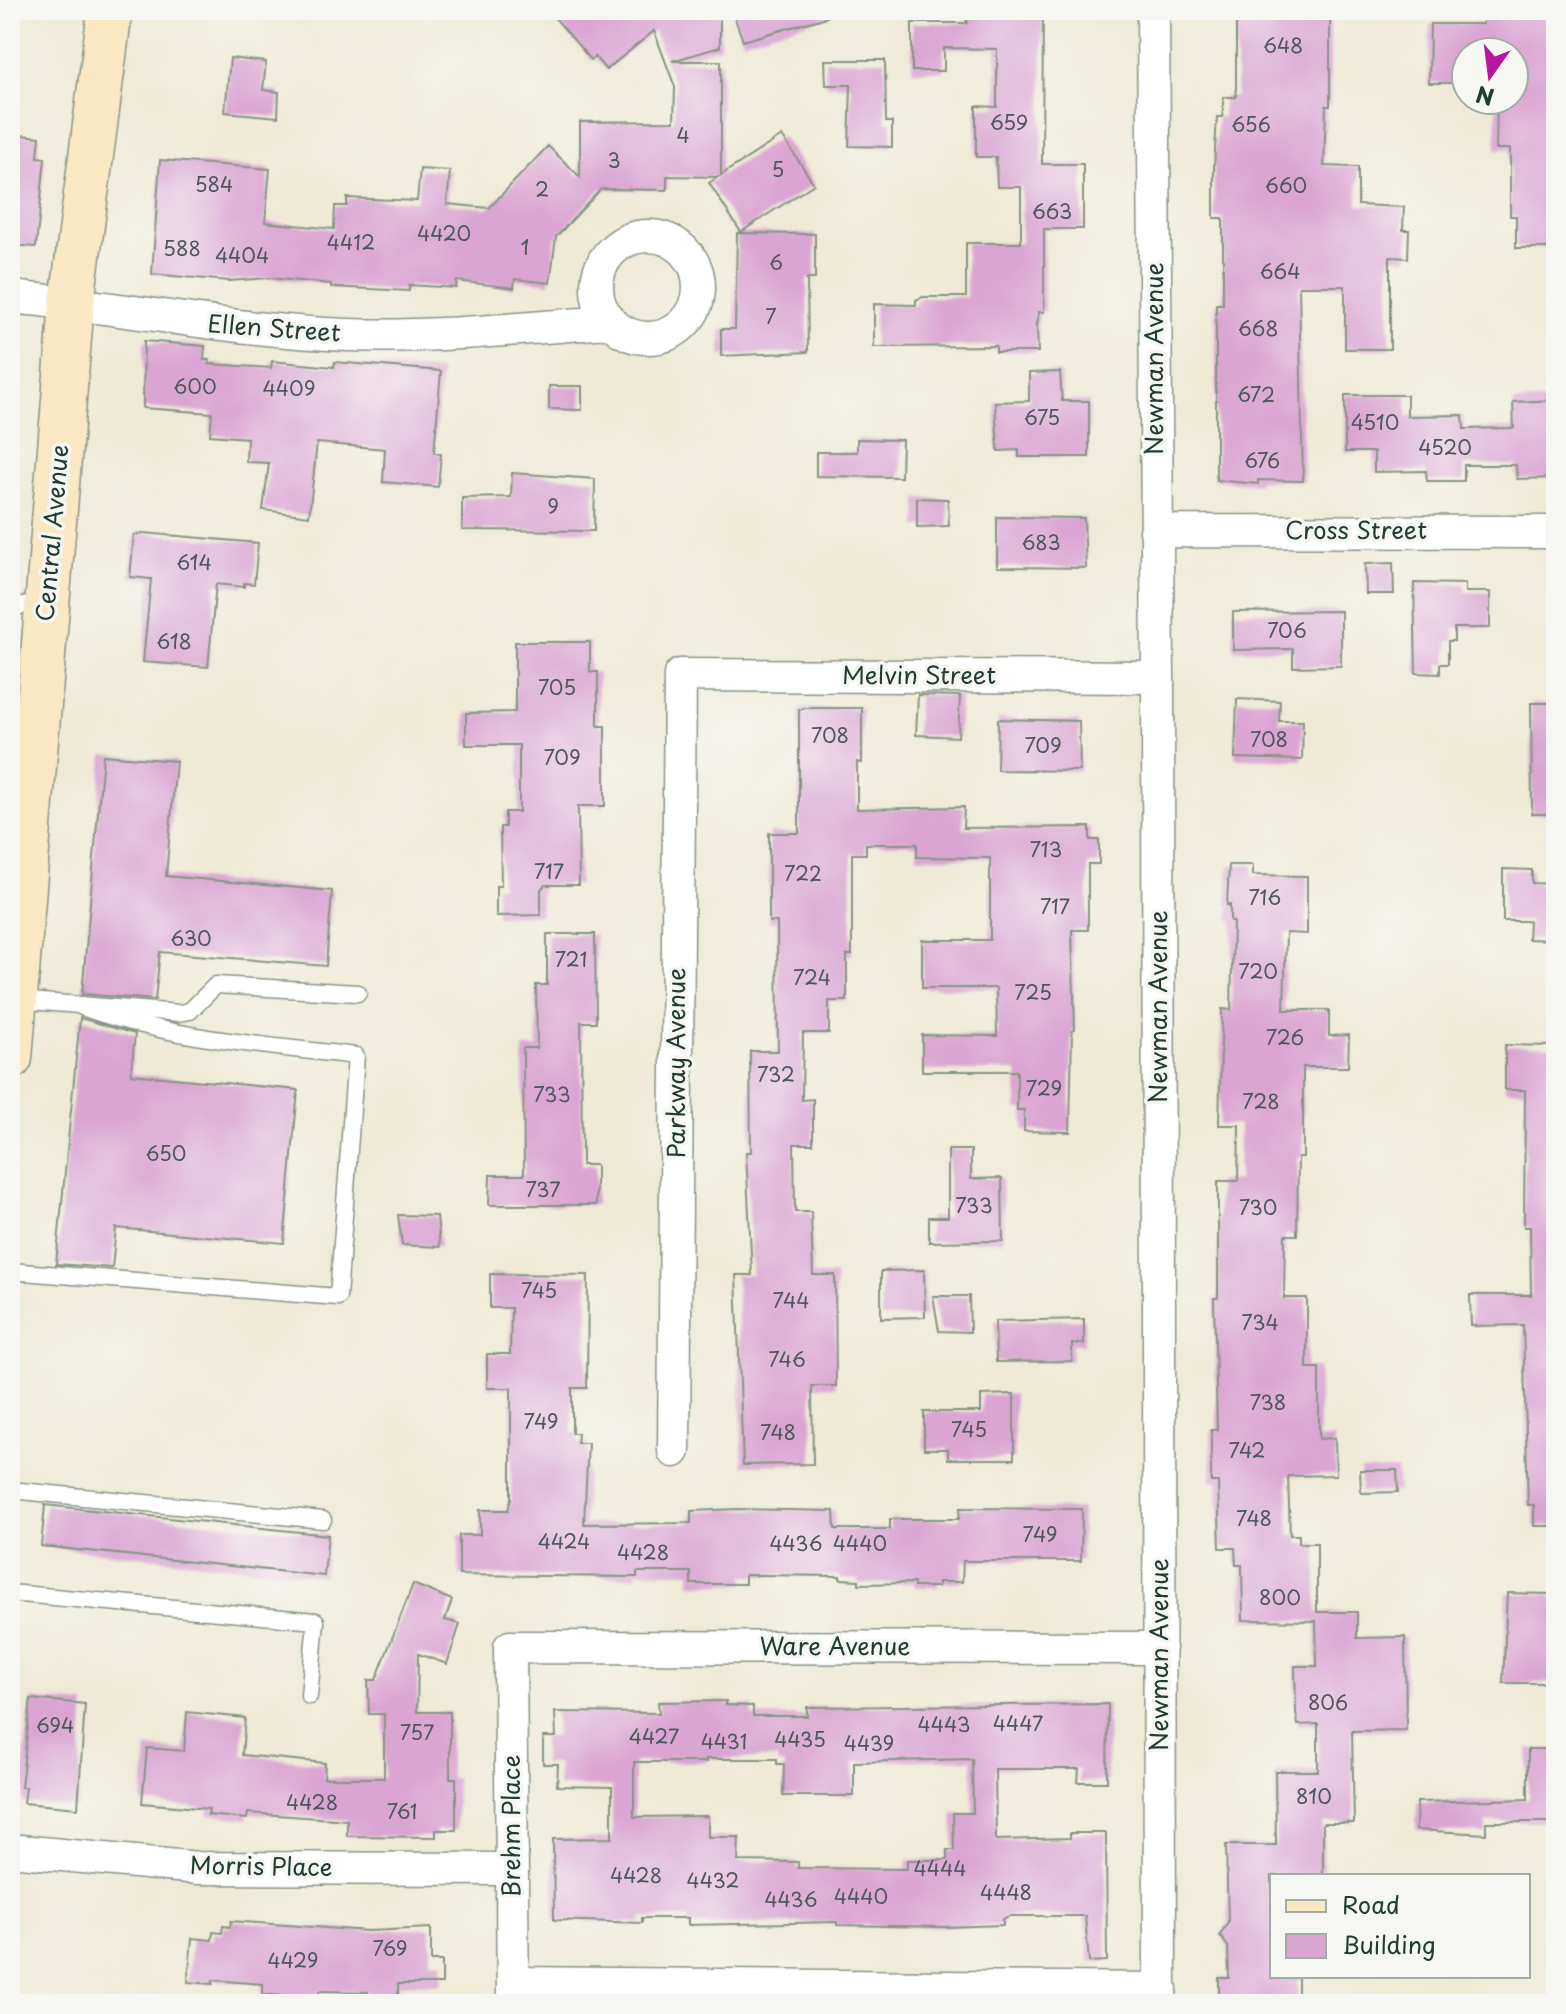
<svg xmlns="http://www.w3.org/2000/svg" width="1566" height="2014" viewBox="0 0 1566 2014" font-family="'Playpen Sans',sans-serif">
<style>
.building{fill:#daa5d3;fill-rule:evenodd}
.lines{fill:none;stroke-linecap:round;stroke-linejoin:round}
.lane-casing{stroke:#879485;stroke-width:19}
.street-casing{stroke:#879485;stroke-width:35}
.secondary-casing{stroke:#879485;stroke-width:47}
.lane{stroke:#fff;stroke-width:16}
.street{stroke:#fff;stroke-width:32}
.secondary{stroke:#fae7c3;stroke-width:44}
.labels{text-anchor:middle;stroke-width:7;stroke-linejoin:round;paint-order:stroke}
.number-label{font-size:20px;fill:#4e575c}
.street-label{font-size:24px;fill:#1f3d34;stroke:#f6f6f2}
</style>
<rect width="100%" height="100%" fill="#f6f6f2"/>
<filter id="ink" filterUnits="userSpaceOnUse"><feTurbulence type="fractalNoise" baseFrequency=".0125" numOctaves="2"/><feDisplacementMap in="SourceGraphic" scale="16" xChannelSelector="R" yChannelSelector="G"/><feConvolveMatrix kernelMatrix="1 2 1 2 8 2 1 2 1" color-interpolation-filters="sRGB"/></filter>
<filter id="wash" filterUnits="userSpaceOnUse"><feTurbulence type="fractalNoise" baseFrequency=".006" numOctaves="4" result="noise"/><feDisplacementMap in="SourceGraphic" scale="32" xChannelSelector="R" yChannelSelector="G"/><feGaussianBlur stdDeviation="1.8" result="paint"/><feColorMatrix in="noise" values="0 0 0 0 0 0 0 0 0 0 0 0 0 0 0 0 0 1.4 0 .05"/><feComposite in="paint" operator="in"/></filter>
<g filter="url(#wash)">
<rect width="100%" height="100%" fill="#efead6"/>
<g id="blocks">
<!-- building -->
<path class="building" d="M548 10H646L651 16 666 10H720V47L672 61H721V175L782 136 814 184 741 232 709 183 718 177 667 176V190L601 189 556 237 550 283 515 279 514 288 457 281 456 288 409 285V291L331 287V284L269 278 229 281 152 274 160 160 270 169 265 222 334 229 335 206H347V198L417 201 420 169 450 171 447 204 489 208 548 146 580 177V122L674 121 675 87 654 31 606 70 595 57 591 60Z
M732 10H826L827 17 743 41Z
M967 10H1043L1042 164H1083V229H1044V312H1039L1037 325 1038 352H996V346L874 347V304L916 305V300L923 297H966V243H1021V187H997L996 157H976V106L997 107V49L944 48V71H912V23H967Z
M1236 10H1309V14H1330V106H1326L1324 166 1358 167V205L1404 207 1403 230H1409L1408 258 1390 257V349H1345V286H1299L1303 481 1258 480V484L1216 480V304H1223V218H1214V166L1217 117H1223V97H1236Z
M1483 10H1554L1556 248H1516V216H1510V149H1496L1497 100H1514V52H1466V83H1429L1430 24H1483Z
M230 58 266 62 263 90 279 92 278 117 225 112Z
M825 60H885L886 122H892V147L849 146 851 85H826Z
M10 134 40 137 38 157 45 158 36 247 10 245Z
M737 233 815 234V279H807L808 352 721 356V329H735Z
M144 341 205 346 204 360H210L209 364 271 368 272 361 334 367 335 362 441 371 434 453 441 454 438 487 383 482 385 449 317 443 309 516 263 510 269 463 246 462 247 438 210 435 212 413 143 408Z
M1060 372 1062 401H1089V457H1019V450L998 451 995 402 1029 401V373Z
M549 386H582V410L549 409Z
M1345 395H1407V416L1463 415 1464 429 1514 428 1513 402 1556 400V478L1517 479 1516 465H1464V481H1427L1426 471 1374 472V452H1345Z
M857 439 902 440 901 477 816 476V452H857Z
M512 473 595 479 594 531 462 530V498L511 497Z
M917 498 948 499 949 526 917 527Z
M997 517 1084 518 1086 568 997 567Z
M144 533 258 543 254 584 244 583V587L216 584 208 667 143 662 151 579 130 577 134 535Z
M1393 563 1394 594H1366L1365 564Z
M1414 583 1465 584V592H1490V628H1454V641H1448V664H1440V674L1416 673Z
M1341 611V666L1293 667V649L1233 650V612Z
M515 642H590V672H598V726H605V806H578L579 885H545L541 889V915L496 916V886H501L500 827H505V812H519V745H466V713L515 712Z
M918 695 960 696 958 737 916 735Z
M1237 699 1280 701 1279 721H1303L1302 760 1235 758Z
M1531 703H1556V814H1532Z
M804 708H862V763L857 762V809L964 807 963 828 1090 827V840H1099V864H1088V930H1072L1075 1030 1072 1031 1070 1132 1024 1131V1110H1017V1071H922V1035L997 1036 996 988H922V940H990V858L917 857V844H866V854H852V955H847V1001H829V1033H803L802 1100 813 1099V1144H794L795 1212H811L813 1275H835L836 1386H812L813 1464 743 1465 736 1275H752L746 1152H751L750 1051H778L777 922H769V833H799V710Z
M998 719 1079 721 1080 771 997 770Z
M103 755 176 761 166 876 332 891 326 966 160 952 155 1000 82 994Z
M1229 865H1253V875L1307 876V934L1286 933 1284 1010H1329V1036L1349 1035 1348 1067H1303V1157H1298L1297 1235H1285L1284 1298H1307V1368H1319V1439L1335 1438 1336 1475 1288 1476 1290 1535H1299V1543H1317V1612H1357V1638L1405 1637 1406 1730 1352 1731 1354 1823H1323V1876H1272V1978H1298V2004H1219V1978H1229L1228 1947 1220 1935 1228 1922 1226 1845H1276L1275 1771H1318V1724L1298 1725 1296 1713 1295 1666H1317L1316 1621 1243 1620 1242 1565H1236L1235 1548H1220L1218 1482H1211V1430H1217L1214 1298H1218V1181H1238L1239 1125H1219L1222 1009 1231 1010 1233 921H1230V905H1227Z
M1503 869 1532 870V883L1556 884V940L1528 939 1529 921H1503Z
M547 934H595L596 1022H581L582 1165H596V1205H489L490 1175H524L523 1048H537L536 985H547Z
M80 1018 135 1034 131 1074 298 1090 284 1243 116 1228 112 1268 56 1264Z
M1505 1045 1556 1046V1526H1534V1505H1528L1523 1325 1471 1326 1470 1295H1531L1530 1227H1524L1525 1090H1505Z
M948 1150H971V1179L1002 1178 1003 1241 929 1242V1217H948Z
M398 1215 437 1216 440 1247 402 1245Z
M924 1270 925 1317 881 1318V1271Z
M490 1274 588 1275 587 1388H572V1433H578L577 1443H588L584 1524 691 1523V1511L738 1509 834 1511 835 1529H890V1519H959L960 1508 1082 1509 1081 1561H963L962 1582H938V1587H914V1583L859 1584V1580L840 1579V1576L745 1575V1584H691V1572H637V1577L459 1575V1535H480V1510H508L511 1499V1388H487V1354H510L511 1308H490Z
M933 1296H969L970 1332 939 1331Z
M1084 1319V1344H1072V1361L996 1362 995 1321Z
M1014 1394V1459H948V1449H924V1412H981V1395Z
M1360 1470H1397L1398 1492 1361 1493Z
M45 1505 328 1535 324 1576 41 1546Z
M413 1584 452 1600 445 1620 460 1624 447 1664 418 1654 417 1712H450V1778H456V1830H436V1837L347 1836V1820L248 1813 247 1819 208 1815 209 1809 142 1803 147 1748 184 1751 187 1712 245 1718 242 1755 325 1763 324 1778H384V1714H369L368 1680H376Z
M1507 1593 1551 1594V1597H1556V1683H1503Z
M31 1699 85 1704 78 1808 23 1803 25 1787H21Z
M726 1701 725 1705 753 1706V1716H807V1707L1108 1704 1107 1782H1078L1079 1769H995L996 1840 1070 1838V1833H1106L1107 1961 1089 1962 1085 1916H1009L1003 1919V1925L944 1927 837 1925V1922L688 1925V1918H642V1923L554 1920 553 1839 612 1838V1787L557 1786 558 1764H543V1737H556L555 1712 659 1713 658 1702ZM706 1759H777V1764H784L783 1796H854V1762L972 1759 973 1813H953L954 1850H947V1860H907V1869L798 1868V1862L738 1861 739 1837H708V1816L634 1817V1762H706Z
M1528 1749H1556V1822H1486V1834L1416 1830 1417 1802 1528 1799Z
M231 1921 368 1931 431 1928V1961H442V1984H398V2004H368V1992L319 1991 318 1999 262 1994V1984L213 1980V1984L188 1982 192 1938 212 1940 213 1932 222 1933 223 1926 230 1927Z"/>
</g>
</g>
<g filter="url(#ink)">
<use href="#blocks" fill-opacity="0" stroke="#879485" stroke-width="2"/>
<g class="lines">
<!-- lane casing -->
<g class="lane-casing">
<path id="lane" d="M10 609 23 605 44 607
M17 1000 179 1013 190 1011 216 985 358 993
M10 1271 338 1297 356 1056C263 1045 170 1039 82 1007
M10 1490 323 1520
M10 1593 316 1621 309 1696"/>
</g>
<!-- street casing -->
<g class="street-casing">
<path id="street" d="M1153 10 1158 677 1160 2004
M597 287a51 51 0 1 1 102 0a51 51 0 1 1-102 0Z
M10 297C123 307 234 331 348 335 436 338 522 328 609 322
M1156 531 1556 532
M674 1451 680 675 1158 677
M10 1850 198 1868 512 1869
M513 1983 1161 1989
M513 2004 510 1647 1160 1648"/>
</g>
<!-- secondary casing -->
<g class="secondary-casing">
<path id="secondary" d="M10 1058 72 302 110 10"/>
</g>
<!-- lane -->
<use href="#lane" class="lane"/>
<!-- street -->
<use href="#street" class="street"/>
<!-- secondary -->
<use href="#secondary" class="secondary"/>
</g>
</g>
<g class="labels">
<!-- number labels -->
<g class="number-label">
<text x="1283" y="53">648</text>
<text x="1009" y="130">659</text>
<text x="1251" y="132">656</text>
<text x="683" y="143">4</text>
<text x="614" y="168">3</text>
<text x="778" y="177">5</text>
<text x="214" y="192">584</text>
<text x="1286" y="193">660</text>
<text x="542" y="197">2</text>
<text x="1052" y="219">663</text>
<text x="444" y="241">4420</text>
<text x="351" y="250">4412</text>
<text x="525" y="255">1</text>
<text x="182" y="256">588</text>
<text x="242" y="263">4404</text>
<text x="776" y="270">6</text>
<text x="1280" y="279">664</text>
<text x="771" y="324">7</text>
<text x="1258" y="336">668</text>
<text x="195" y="394">600</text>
<text x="289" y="396">4409</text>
<text x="1256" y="402">672</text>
<text x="1042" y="425">675</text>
<text x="1375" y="430">4510</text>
<text x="1445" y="455">4520</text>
<text x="1262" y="468">676</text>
<text x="553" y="514">9</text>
<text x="1041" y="550">683</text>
<text x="194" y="570">614</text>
<text x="1287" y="638">706</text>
<text x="174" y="649">618</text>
<text x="557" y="695">705</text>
<text x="830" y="743">708</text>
<text x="1269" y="747">708</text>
<text x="1043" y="753">709</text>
<text x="562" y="765">709</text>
<text x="1046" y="857">713</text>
<text x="549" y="879">717</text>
<text x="803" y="881">722</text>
<text x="1265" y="905">716</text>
<text x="1055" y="914">717</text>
<text x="191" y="946">630</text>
<text x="571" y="967">721</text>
<text x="1258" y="979">720</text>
<text x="812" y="985">724</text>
<text x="1033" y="1000">725</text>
<text x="1285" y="1045">726</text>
<text x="776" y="1082">732</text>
<text x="1044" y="1096">729</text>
<text x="552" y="1102">733</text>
<text x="1261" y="1109">728</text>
<text x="166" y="1161">650</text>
<text x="543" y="1197">737</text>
<text x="974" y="1213">733</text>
<text x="1258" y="1215">730</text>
<text x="539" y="1298">745</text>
<text x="791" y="1308">744</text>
<text x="1260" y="1330">734</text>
<text x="787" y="1367">746</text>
<text x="1268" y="1410">738</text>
<text x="541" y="1429">749</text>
<text x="969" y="1437">745</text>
<text x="778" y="1440">748</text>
<text x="1247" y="1458">742</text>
<text x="1254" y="1526">748</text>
<text x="1040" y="1542">749</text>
<text x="564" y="1549">4424</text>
<text x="796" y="1551">4436</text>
<text x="860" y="1551">4440</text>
<text x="643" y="1560">4428</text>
<text x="1280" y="1605">800</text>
<text x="1328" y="1710">806</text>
<text x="1018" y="1731">4447</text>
<text x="944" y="1732">4443</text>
<text x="55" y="1733">694</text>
<text x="417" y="1740">757</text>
<text x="654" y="1744">4427</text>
<text x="800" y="1747">4435</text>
<text x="724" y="1749">4431</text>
<text x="869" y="1751">4439</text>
<text x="1314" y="1804">810</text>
<text x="312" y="1810">4428</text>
<text x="402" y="1819">761</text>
<text x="940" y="1876">4444</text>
<text x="636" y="1883">4428</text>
<text x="713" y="1888">4432</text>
<text x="1006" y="1900">4448</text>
<text x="861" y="1904">4440</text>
<text x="791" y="1907">4436</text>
<text x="390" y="1956">769</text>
<text x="293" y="1968">4429</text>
</g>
<!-- street labels -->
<g class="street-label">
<text transform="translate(274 329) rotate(4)" y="8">Ellen Street</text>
<text transform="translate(1155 359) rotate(-90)" y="8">Newman Avenue</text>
<text x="1356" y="539">Cross Street</text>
<text transform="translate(53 533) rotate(-85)" y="8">Central Avenue</text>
<text x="919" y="684">Melvin Street</text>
<text transform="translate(1159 1007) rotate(-90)" y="8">Newman Avenue</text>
<text transform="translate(677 1063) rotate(-90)" y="8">Parkway Avenue</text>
<text x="835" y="1655">Ware Avenue</text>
<text transform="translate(1160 1655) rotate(-90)" y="8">Newman Avenue</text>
<text transform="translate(512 1826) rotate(-90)" y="8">Brehm Place</text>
<text transform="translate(261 1867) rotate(1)" y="8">Morris Place</text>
</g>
</g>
<!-- margin -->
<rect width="1566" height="2014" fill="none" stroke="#f6f6f2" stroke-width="40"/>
<!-- legend -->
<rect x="1270" y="1874" width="260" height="104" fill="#f6f6f2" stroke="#a0aca6" stroke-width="2"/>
<rect x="1286" y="1900" width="40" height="12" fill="#fae7c3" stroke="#a0aca6" stroke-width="2"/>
<text x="1342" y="1914" font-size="24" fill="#1f3d34">Road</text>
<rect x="1286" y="1934" width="40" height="24" fill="#daa5d3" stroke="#a0aca6" stroke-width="2"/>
<text x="1342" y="1954" font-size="24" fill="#1f3d34">Building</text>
<!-- north arrow -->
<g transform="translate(1490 76) rotate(194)"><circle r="38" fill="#f6f6f2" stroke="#a0aca6" stroke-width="2"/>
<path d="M0-6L14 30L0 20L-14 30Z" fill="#b5179e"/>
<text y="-12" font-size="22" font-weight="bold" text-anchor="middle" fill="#1f3d34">N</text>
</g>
</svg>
